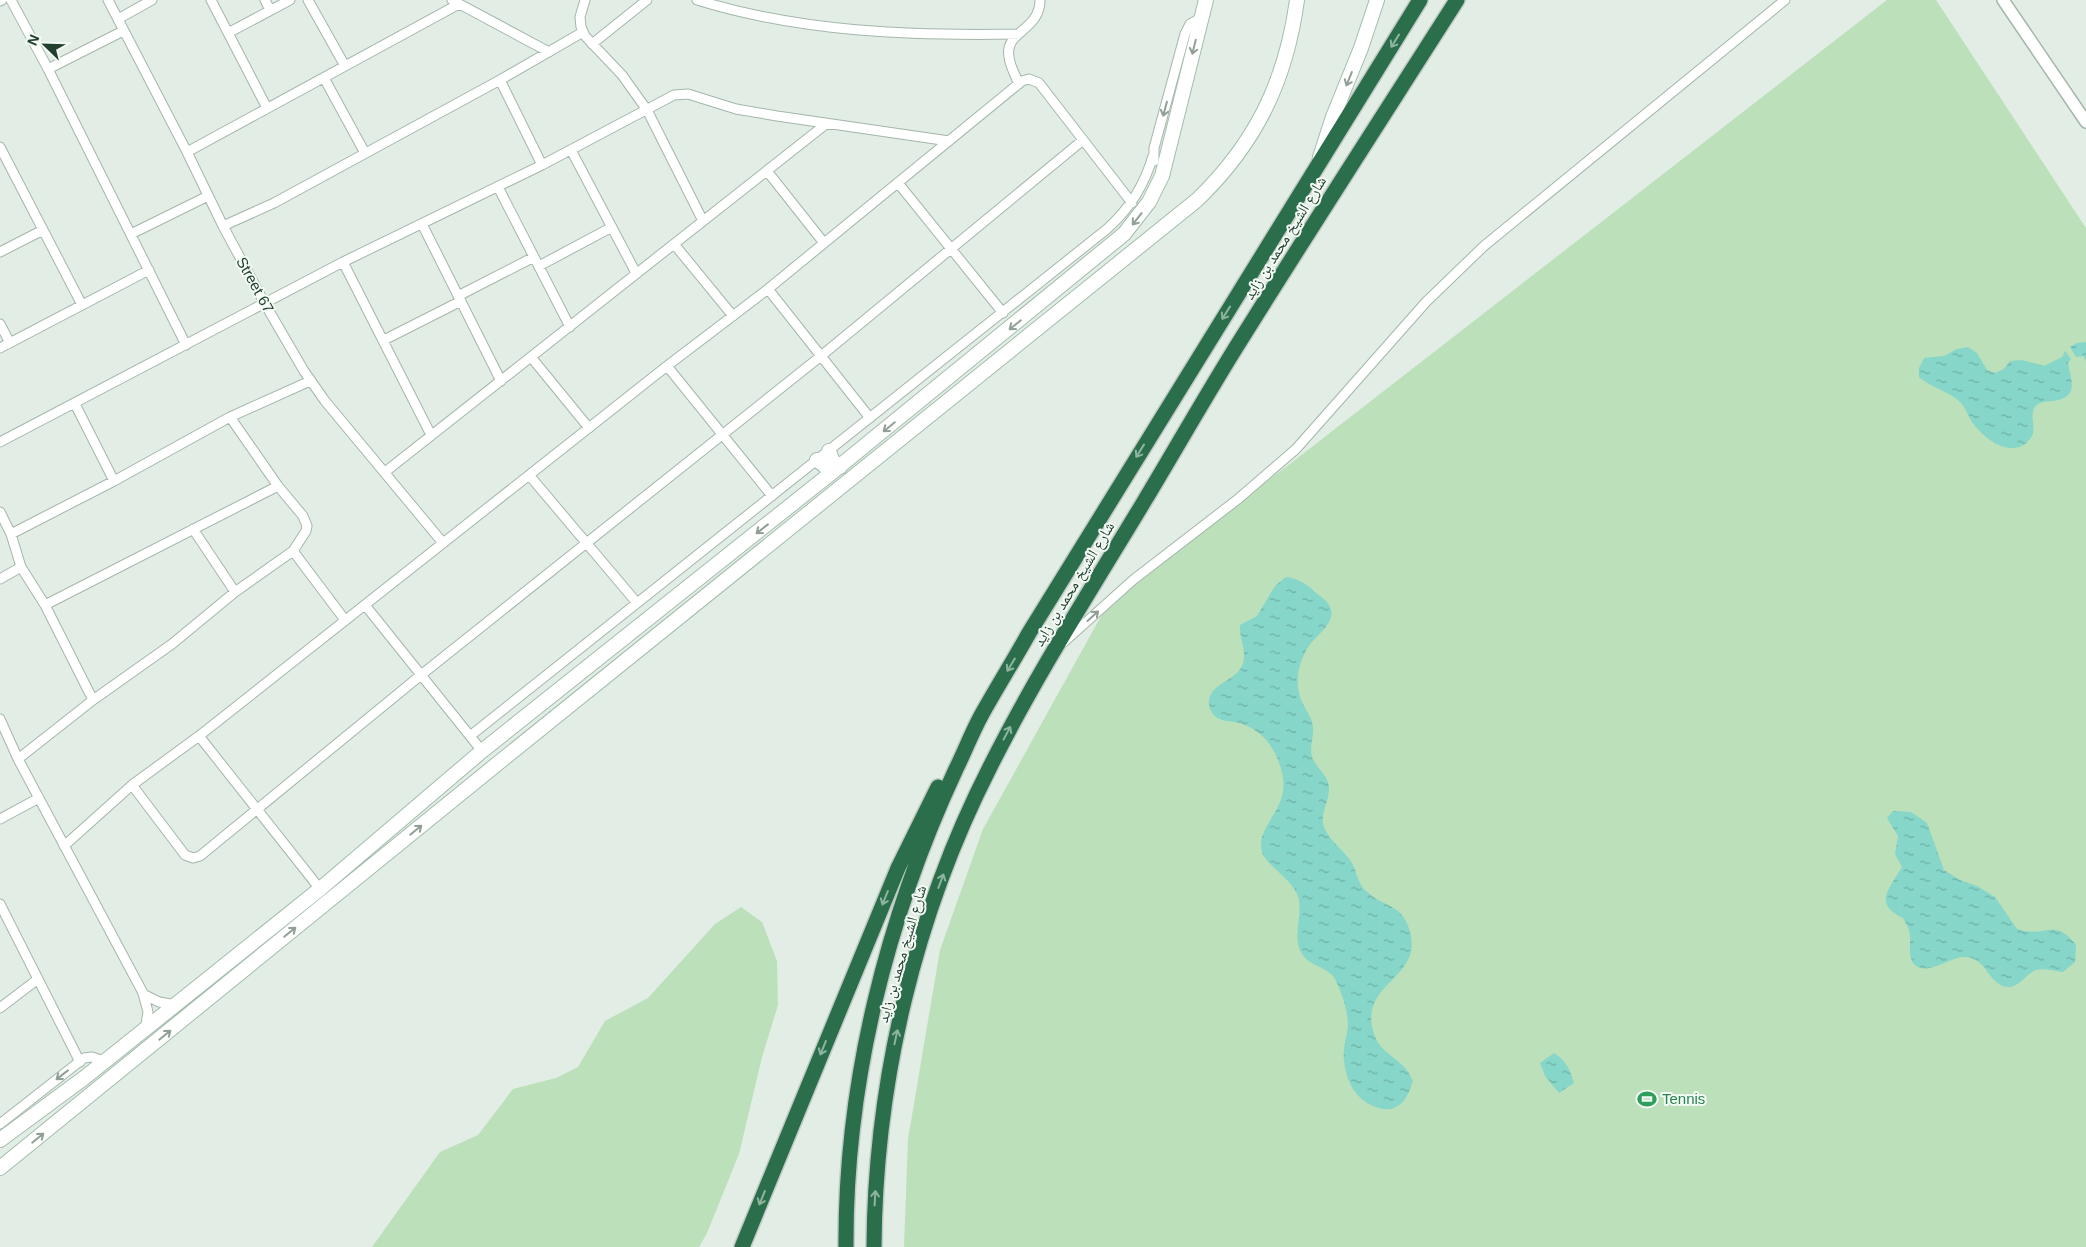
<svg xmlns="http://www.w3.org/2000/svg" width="2086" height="1247" viewBox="0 0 2086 1247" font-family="Arial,'Noto Naskh Arabic',sans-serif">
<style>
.green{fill:#bbe0ba}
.water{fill:url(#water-ripples)}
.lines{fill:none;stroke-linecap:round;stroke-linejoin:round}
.minor-casing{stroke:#a4b6aa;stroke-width:11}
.tertiary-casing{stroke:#a4b6aa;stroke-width:14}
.secondary-casing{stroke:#a3bdac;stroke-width:16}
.motorway-casing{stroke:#c1cac4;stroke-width:18}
.minor{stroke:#fff;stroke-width:9}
.tertiary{stroke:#fff;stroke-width:11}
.secondary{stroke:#fff;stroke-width:14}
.motorway{stroke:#2a6e4b;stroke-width:15}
.oneway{stroke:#8eb4a0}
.oneway2{stroke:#90a096}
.labels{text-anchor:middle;stroke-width:4;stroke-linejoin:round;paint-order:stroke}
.street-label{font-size:15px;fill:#21402e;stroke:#f3f9f4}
.leisure-label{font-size:15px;fill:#27864d;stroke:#f3f9f4;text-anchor:start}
</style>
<defs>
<pattern id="water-ripples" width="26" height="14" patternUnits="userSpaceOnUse" patternTransform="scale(1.25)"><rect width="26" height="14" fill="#86d6ca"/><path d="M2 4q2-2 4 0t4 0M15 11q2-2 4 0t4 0" fill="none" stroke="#6dafa4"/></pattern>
</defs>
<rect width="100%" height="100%" fill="#e2ede5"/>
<!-- green -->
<path class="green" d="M1887 0H1936L2086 228V1247H904L908 1139 940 950 983 829 1105 609 1260 486 1286 467Z
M741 907 762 922 777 961 778 1005 762 1057 739 1154 707 1233 699 1247H372L440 1152 478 1135 513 1089 556 1078 578 1067 605 1021 648 998 715 924Z"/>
<!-- water -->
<path class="water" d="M2086 342V361L2083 356 2076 357 2070 347 2077 343Z
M1968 347 1977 353 1987 370 1995 373 2004 369 2010 361 2022 360 2044 366 2062 357 2065 351 2071 359 2068 363C2071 381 2080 397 2053 401 2048 402 2043 401 2038 404 2026 412 2039 429 2030 439 2014 459 1988 442 1975 426 1969 419 1967 410 1961 403 1950 391 1931 388 1919 377V368L1924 358 1944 356 1957 349Z
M1286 577C1297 578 1307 584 1315 592 1319 596 1327 600 1329 605 1339 621 1316 635 1309 646 1300 659 1295 677 1299 693 1301 705 1312 715 1313 727 1314 737 1309 748 1312 757 1316 768 1328 775 1329 787 1330 800 1319 814 1324 827 1330 842 1344 850 1352 863 1357 872 1357 882 1365 890 1384 909 1404 902 1411 936 1420 981 1353 985 1376 1039 1382 1051 1393 1056 1402 1065 1407 1069 1410 1075 1413 1081 1409 1092 1406 1103 1394 1108 1387 1111 1379 1108 1373 1106 1351 1097 1342 1070 1344 1049 1345 1040 1348 1032 1348 1023 1347 1011 1344 1000 1340 990 1338 986 1336 980 1333 976 1323 965 1308 966 1301 952 1291 933 1306 910 1296 892 1289 878 1265 863 1262 852 1255 826 1288 811 1283 778 1279 754 1266 732 1242 724 1235 721 1226 722 1220 719 1213 717 1208 708 1209 701 1211 683 1235 681 1242 666 1248 651 1239 640 1240 625L1257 616 1275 586Z
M1893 811 1911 812 1927 823 1944 870 1960 880 1977 886 1995 897 2017 929C2046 939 2054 916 2076 945L2075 962 2063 972C2055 971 2044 968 2036 970 2027 973 2018 989 2007 987 1986 983 1987 955 1962 957 1949 958 1928 976 1915 965 1907 957 1911 945 1910 936 1910 930 1906 924 1903 918 1872 904 1890 888 1902 867L1895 854 1898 836 1887 818Z
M1554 1053C1566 1061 1570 1069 1574 1083L1559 1093 1545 1076 1540 1063Z"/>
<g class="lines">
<!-- minor casing -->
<g class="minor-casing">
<path id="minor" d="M11 0 48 69 186 345
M108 0 187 152 223 226 265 304 304 371 325 401 443 543
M211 0 267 108
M265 0 270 10
M308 0 345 66
M452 0 549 52
M585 0 580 17 581 27 585 36 622 75 647 110 703 221
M697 0C801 32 910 36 1018 34
M0 1 2 0
M118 19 152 0
M228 33 290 0
M592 44 647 0
M48 69 123 31
M324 78 365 153
M500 80 542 165
M1019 84C1015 75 1010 66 1009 57 1004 31 1040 31 1040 0
M0 147 82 305
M571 150 636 273
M187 152 459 4
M1154 161V148L1185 34 1190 24 1201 18
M767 171 824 243
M898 183 1003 313
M498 187 570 327
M422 224 501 381
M223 226 274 203 500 80 583 32
M131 234 208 196
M674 244 733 316
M0 252 43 230
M343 262 431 435
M539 266 612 227
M768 289 870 418
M458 296 534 257
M0 324 10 343
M384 340 461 301
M0 348 149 270
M531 357 589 428
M667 366 772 496
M75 404 114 481
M0 442 343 262 542 165 674 95 688 94 736 109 777 116 949 141
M385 472 826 124
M529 475 637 603
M0 512 11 534 21 567 45 605 93 700
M193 529 235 592
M11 534 114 481 230 417 310 381
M293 551 345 620
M0 579 21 567
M45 605 278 486
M365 605 482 751
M1064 642 1133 580 1238 499 1296 449 1426 302 1484 246 1785 0
M0 719 18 759 143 993 148 1012 145 1030
M199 736 320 889
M470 736 1107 229C1130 208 1144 186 1153 156
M18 759 93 700 172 644 235 592 293 551 306 531 307 526 303 516 278 486 230 417
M132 785 185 855 193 858 200 856 421 675 821 356 1083 140
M0 819 39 798
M64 846 132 785 199 736 667 366 768 289 1022 81 1029 79 1039 83 1132 203
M0 904 80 1062
M143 994 159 1002 176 1005
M0 1008 38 979
M0 1124 84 1058 92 1057 104 1061"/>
</g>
<!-- tertiary casing -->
<g class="tertiary-casing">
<path id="tertiary" d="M2003 0 2086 122"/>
</g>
<!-- secondary casing -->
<g class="secondary-casing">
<path id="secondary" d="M1320 157 1333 117 1361 48 1377 0
M829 451 832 460 840 467
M817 460 825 466 830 474
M0 1140 84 1078 320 889 482 751 830 474 1124 234 1149 202 1162 176 1206 0
M0 1168 497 764 1197 200C1256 143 1286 81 1297 0"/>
</g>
<!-- motorway casing -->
<g class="motorway-casing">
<path id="motorway" d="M742 1247 898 868 938 787
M846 1247C845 1083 887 917 956 769 965 751 972 732 982 714 997 687 1014 660 1029 633L1420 0
M874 1247C875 1082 915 914 990 767 1036 675 1092 588 1145 500 1175 450 1204 399 1235 349 1308 232 1383 116 1457 0"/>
</g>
<!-- minor -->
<use href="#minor" class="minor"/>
<!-- tertiary -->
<use href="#tertiary" class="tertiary"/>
<!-- secondary -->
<use href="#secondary" class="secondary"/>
<!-- motorway -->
<use href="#motorway" class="motorway"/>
</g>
<!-- one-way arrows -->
<defs><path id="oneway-shaft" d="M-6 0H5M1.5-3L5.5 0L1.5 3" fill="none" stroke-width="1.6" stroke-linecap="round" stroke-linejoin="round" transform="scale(1.25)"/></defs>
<g class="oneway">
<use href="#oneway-shaft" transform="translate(1395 41) rotate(122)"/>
<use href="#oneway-shaft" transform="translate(1226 313) rotate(122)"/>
<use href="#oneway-shaft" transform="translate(1140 451) rotate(122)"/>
<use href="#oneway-shaft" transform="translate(1011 665) rotate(121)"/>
<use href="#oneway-shaft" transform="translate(1007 733) rotate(-62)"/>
<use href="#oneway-shaft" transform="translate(941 881) rotate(-69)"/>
<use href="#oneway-shaft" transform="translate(885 898) rotate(112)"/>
<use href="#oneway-shaft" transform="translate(896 1037) rotate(-78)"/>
<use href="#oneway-shaft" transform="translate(823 1048) rotate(112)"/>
<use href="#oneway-shaft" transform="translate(762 1198) rotate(112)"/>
<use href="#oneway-shaft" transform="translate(875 1198) rotate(-87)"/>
</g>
<g class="oneway2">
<use href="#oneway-shaft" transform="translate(1194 47) rotate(104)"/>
<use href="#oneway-shaft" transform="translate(1349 79) rotate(112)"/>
<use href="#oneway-shaft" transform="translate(1165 109) rotate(105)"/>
<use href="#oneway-shaft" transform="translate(1137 219) rotate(128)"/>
<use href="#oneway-shaft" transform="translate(1015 325) rotate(141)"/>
<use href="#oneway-shaft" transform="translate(889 427) rotate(141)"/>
<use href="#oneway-shaft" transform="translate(762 529) rotate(142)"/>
<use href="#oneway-shaft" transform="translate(1093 616) rotate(-42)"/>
<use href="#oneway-shaft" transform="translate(416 830) rotate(-39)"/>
<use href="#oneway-shaft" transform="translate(290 932) rotate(-39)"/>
<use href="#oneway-shaft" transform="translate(165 1035) rotate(-39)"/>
<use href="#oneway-shaft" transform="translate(62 1075) rotate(142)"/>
<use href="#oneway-shaft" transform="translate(38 1138) rotate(-39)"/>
</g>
<!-- icons -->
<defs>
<g id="stadium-bare" transform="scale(1.5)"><path d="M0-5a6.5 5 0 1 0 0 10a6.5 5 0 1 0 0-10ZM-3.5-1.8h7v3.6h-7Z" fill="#2e9e5b" stroke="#f3f9f4" stroke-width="2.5" paint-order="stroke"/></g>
</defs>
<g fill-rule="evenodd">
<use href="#stadium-bare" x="1647" y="1099"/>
</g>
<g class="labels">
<!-- street labels -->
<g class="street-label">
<text transform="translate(1285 238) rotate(-58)" y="5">شارع الشيخ محمد بن زايد</text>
<text transform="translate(255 285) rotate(61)" y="5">Street 67</text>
<text transform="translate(1074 584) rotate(-59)" y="5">شارع الشيخ محمد بن زايد</text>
<text transform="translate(902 954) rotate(-74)" y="5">شارع الشيخ محمد بن زايد</text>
</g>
<!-- leisure labels -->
<g class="leisure-label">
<text x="1662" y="1104">Tennis</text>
</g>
</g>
<!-- north arrow -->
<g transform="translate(45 45) rotate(293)" stroke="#f3f9f4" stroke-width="4" paint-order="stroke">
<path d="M0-4L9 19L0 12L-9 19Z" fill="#21402e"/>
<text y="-8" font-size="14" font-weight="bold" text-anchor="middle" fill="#21402e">N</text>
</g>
</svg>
